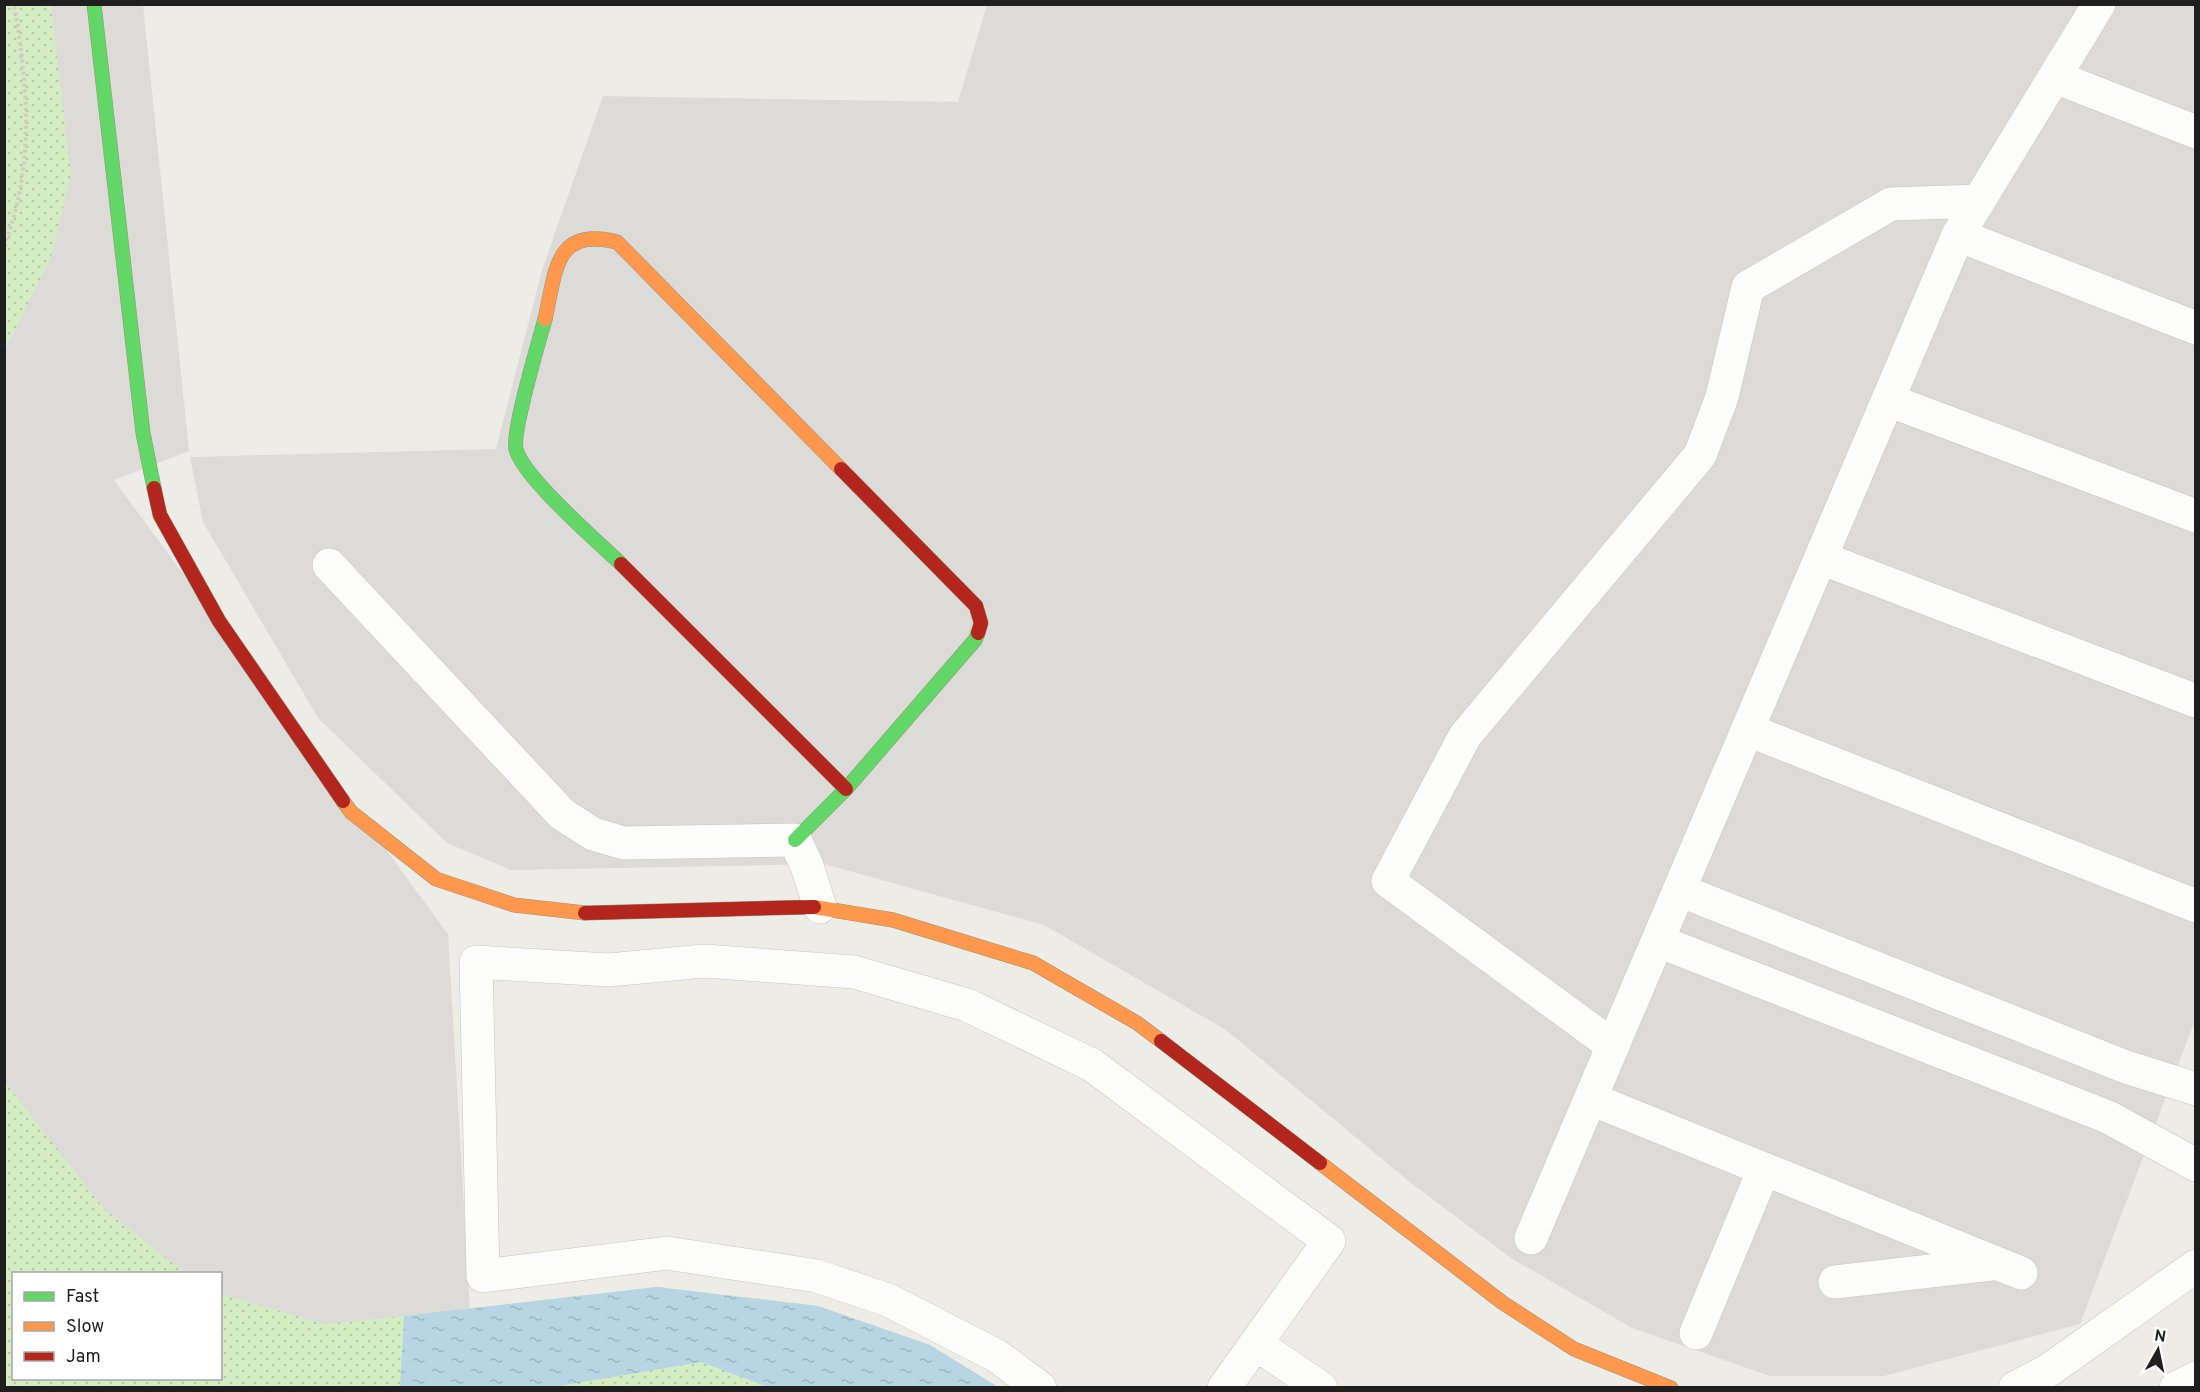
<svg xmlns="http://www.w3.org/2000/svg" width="2200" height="1392" viewBox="0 0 2200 1392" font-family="Overpass,sans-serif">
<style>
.residential{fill:#dcdbd8;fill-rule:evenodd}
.grass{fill:url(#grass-dots)}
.water{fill:url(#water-ripples)}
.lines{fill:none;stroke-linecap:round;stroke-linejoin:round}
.street-casing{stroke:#c6c6c3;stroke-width:34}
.fast-casing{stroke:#93987e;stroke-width:15}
.slow-casing{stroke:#93987e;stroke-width:15}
.jam-casing{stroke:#93987e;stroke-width:15}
.path{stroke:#d7cac6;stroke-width:4;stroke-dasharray:3 3;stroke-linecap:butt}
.street{stroke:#fcfcfb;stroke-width:33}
.fast{stroke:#63d668;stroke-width:14}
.slow{stroke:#ff974d;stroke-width:14}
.jam{stroke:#b3261e;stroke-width:14}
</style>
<defs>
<pattern id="grass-dots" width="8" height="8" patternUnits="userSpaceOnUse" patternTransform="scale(1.5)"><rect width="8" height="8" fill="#d5edc3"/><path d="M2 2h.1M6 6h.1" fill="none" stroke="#b6cba7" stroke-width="1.8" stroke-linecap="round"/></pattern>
<pattern id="water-ripples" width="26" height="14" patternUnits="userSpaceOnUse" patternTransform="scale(1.5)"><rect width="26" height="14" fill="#b8d5e3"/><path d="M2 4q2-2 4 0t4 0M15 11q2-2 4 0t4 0" fill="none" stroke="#9eb6c2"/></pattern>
</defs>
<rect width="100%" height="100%" fill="#edece7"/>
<!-- residential -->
<path class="residential" d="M5 5H143L189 451 114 480 448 934 470 1310 657 1287 998 1387 5 1388ZM14 1274H220V1378H14Z
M987 5H2195V1020L2080 1324 1884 1376H1770L1632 1328 1511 1258 1411 1183 1226 1030 1044 925 824 864 511 870 447 843 318 718 203 522 190 457 496 449 542 270 603 96 958 102Z"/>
<!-- grass -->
<path class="grass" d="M5 4 51 5 71 175 51 257 5 350Z
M4 1081 105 1210 185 1273 14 1274V1378H220L221 1294 324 1324 470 1310 657 1287 806 1304 930 1345 998 1387H5Z"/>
<!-- water -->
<path class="water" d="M657 1287 818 1306 930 1345 998 1387H768L701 1362 554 1387H400L404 1316Z"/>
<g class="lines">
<!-- street casing -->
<g class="street-casing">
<path id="street" d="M2055 77 2196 132
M1958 235 2196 328
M1888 400 2196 516
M1821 558 2196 701
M329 565 562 814 593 834 624 843 795 840 807 866 820 907
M1748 730 2196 906
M1679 890 2126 1067 2196 1089
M1658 941 2108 1117 2196 1165
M1613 1046 1388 881 1465 736 1700 455 1722 397 1748 287 1891 204 1979 201
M1591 1099 2021 1273
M1531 1238 1958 235 2099 4
M1835 1282 1991 1264
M1696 1333 1764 1169
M1256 1344 1321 1388
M1040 1388 997 1356 888 1300 817 1276 667 1253 483 1276 476 962 609 970 704 961 854 972 967 1005 1092 1065 1329 1241 1224 1388
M2015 1388 2049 1370 2196 1266
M2176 1388 2196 1378"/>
</g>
<!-- fast casing -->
<g class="fast-casing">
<path id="fast" d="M94 4 143 433 154 488
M545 319C539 342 512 430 516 449 522 476 598 542 621 564
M795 840 846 789 975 640 978 633"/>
</g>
<!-- slow casing -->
<g class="slow-casing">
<path id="slow" d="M545 319C556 272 554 226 617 242L841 469
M343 801 351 812 436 879 514 905 585 913
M814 907 893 920 1033 963 1137 1023 1161 1041
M1320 1163 1503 1303 1574 1349 1671 1388"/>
</g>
<!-- jam casing -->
<g class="jam-casing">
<path id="jam" d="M841 469 976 606 981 623 978 633
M154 488 160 515 219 621 343 801
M621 564 846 789
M585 913 814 907
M1161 1041 1320 1163"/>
</g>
<!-- path -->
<path class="path" d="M4 246C35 168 28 85 14 4"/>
<!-- street -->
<use href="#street" class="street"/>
<!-- fast -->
<use href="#fast" class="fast"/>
<!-- slow -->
<use href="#slow" class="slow"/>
<!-- jam -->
<use href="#jam" class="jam"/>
</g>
<!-- border -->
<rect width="2200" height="1392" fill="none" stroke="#1f1f1f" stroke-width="12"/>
<!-- legend -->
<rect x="12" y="1272" width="210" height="108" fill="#ffffff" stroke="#a5a5a5" stroke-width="1.5"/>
<rect x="24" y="1292" width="30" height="9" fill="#63d668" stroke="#a5a5a5" stroke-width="1.5"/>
<text x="66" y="1302" font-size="18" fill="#1f1f1f">Fast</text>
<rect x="24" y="1322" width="30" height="9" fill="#ff974d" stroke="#a5a5a5" stroke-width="1.5"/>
<text x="66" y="1332" font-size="18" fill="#1f1f1f">Slow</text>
<rect x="24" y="1352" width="30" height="9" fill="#b3261e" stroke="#a5a5a5" stroke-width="1.5"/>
<text x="66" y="1362" font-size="18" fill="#1f1f1f">Jam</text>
<!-- north arrow -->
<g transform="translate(2158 1350) rotate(9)" stroke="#ffffff" stroke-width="4.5" paint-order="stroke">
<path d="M0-4.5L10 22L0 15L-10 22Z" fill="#1f1f1f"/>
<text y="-9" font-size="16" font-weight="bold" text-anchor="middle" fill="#1f1f1f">N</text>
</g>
</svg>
